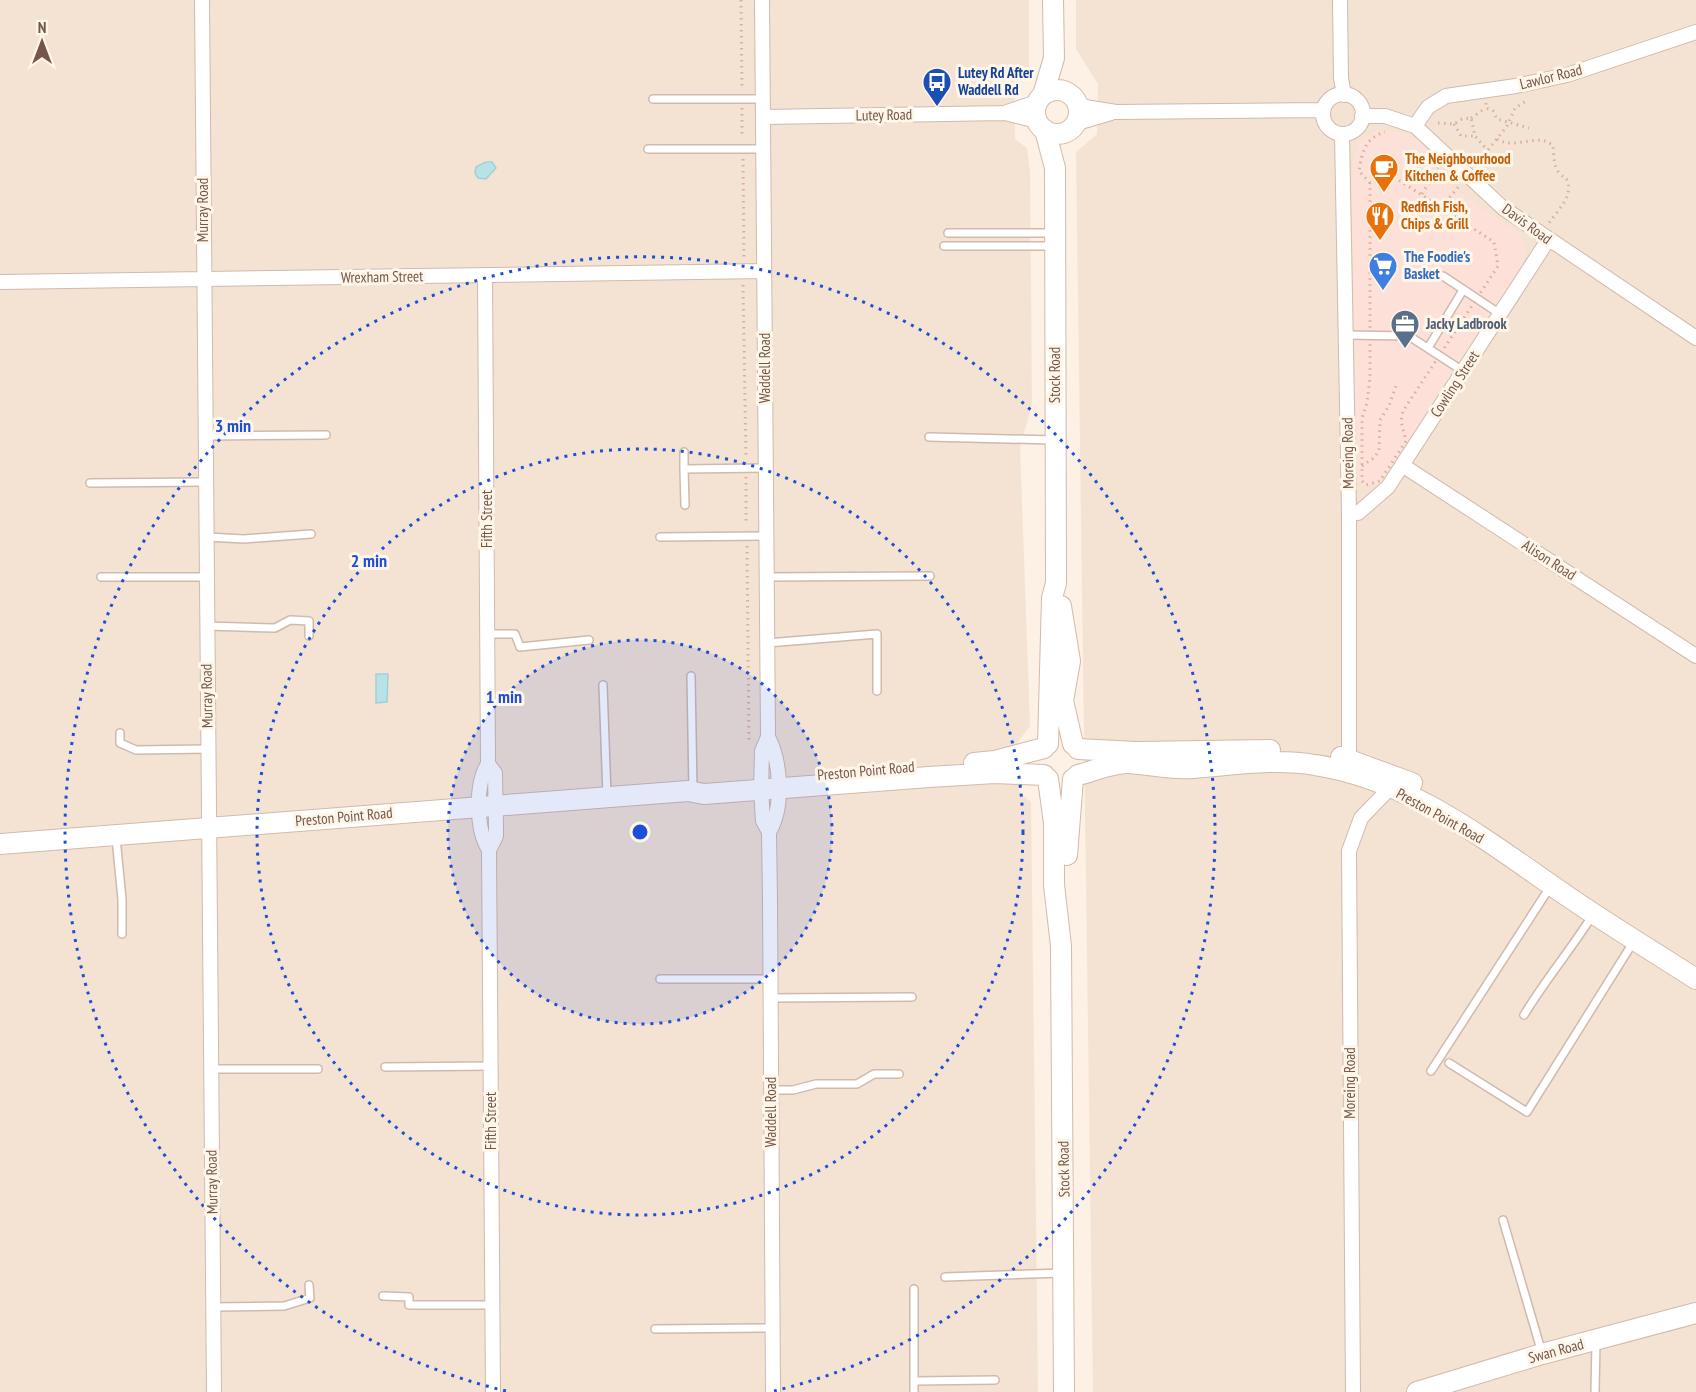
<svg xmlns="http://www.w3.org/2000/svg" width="1696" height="1392" viewBox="0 0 1696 1392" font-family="'PT Sans Narrow',sans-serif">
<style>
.residential{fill:#f4e3d2}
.commercial{fill:#fde0d7}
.water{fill:#b8e2e6;stroke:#9ed2d8;stroke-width:1.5}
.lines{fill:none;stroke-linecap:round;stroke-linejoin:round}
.lane-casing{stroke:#d0baad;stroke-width:10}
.street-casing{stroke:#d0baad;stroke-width:16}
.secondary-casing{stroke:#d3baaa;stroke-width:22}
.path{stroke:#d7b19e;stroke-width:3;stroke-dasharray:1.5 4.5;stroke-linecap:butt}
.lane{stroke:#fff;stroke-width:7}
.street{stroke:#fff;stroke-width:14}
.secondary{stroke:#fff;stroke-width:20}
.ring{fill:none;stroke:#1d4ed8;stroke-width:3;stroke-dasharray:3 6}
.labels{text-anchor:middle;stroke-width:6;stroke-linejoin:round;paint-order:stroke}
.transit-label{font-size:15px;font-weight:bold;fill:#164399;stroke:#fff6ea;text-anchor:start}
.street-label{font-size:15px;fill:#755649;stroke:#fff6ea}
.food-label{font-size:15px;font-weight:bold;fill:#c56008;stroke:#fff6ea;text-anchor:start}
.shop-label{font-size:15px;font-weight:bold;fill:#366cbe;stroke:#fff6ea;text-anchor:start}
.service-label{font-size:15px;font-weight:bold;fill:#4e5e75;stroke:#fff6ea;text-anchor:start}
.centre{fill:#1d4ed8;stroke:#fff6ea;stroke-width:3}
.ring-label{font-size:18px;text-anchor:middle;font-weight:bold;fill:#1d4ed8;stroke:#fff6ea;stroke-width:6;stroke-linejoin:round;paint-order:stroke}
</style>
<rect width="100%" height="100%" fill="#fcf1e4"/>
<!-- residential -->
<path class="residential" d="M0 0H1029V74L1015 87V139L1027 148 1030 171 1032 404 1020 448 1030 726 1018 742 1019 792 1031 802 1038 1392H0Z
M1076 0H1696V1392H1093L1076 152 1097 134 1098 84 1076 49Z"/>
<!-- commercial -->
<path class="commercial" d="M1377 130 1400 133 1420 142 1440 163 1452 188 1518 232 1524 243 1526 253 1522 264 1390 469 1380 484 1367 487 1361 485 1356 477 1352 162 1361 139Z"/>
<!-- water -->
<path class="water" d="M486 162H492L496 168 486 179 478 178 475 173 476 167Z
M376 674H388L387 702 376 703Z"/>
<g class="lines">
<!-- lane casing -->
<g class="lane-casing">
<path id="lane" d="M653 99H763
M648 149H763
M948 233H1053
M944 246H1053
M1424 276H1443L1500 314
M1346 335 1409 336 1463 371
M1428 348 1463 290
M206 436 326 435
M929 437 1053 440
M684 452V469
M90 483 206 482
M685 505 684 469 766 468
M207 537 244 539 311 534
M660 537 766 536
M101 577H206
M767 577 930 576
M207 626 275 628 290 620 309 621V636
M487 634H515L520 647 589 640
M767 643 877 634V691
M691 676 693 790
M603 685 607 796
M120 733V743L136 750 208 749
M116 838 122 899V934
M660 979H771
M771 998 912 997
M1524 1015C1545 980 1570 951 1592 916
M1449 1063 1527 1112 1634 941
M385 1067 491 1066
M211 1069H318
M1431 1071 1550 887
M771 1090H793L816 1084H857L874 1074H899
M1503 1220 1542 1353
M945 1277 1062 1273
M914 1289V1392
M383 1296 409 1297V1305H492
M214 1307 284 1306 310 1298 309 1285
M655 1329 772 1328
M914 1381 995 1380
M1595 1392 1596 1342"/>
</g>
<!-- street casing -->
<g class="street-casing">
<path id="street" d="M202 0 214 1392
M762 0 768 737 762 751 761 790 763 821 769 832 770 899 773 1392
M1340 0 1341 78 1344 95
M1323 114a20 20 0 1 1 40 0a20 20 0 1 1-40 0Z
M1079 106 1116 112 1323 110
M1007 112 1037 102
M1362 116H1385L1415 126 1503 208 1696 338
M763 117 1005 113 1037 121
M1077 123 1111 113
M1415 126 1428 107 1446 96 1516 86 1567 75 1696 32
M1342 134 1349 513V767
M485 275 488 764C475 784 476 830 489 850
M0 282 764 271
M1402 465 1696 656
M1349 513H1358L1388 487 1548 240
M768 737C781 762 784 807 769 832
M488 764 495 773 496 827V836L489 850 493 1392
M1353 1392 1349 851 1361 818 1390 788"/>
</g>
<!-- secondary casing -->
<g class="secondary-casing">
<path id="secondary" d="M1035 112a22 22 0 1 1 44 0a22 22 0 1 1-44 0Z
M1043 95 1054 58 1053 0
M1045 130 1055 168 1056 583 1052 598 1048 744
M1061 606 1070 661 1063 701 1073 744
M1078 749 1136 752 1270 750
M1341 757 1412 783
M974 763 995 761 1044 748
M1078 775C1095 771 1112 762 1130 763 1152 765 1172 770 1193 768 1234 765 1274 758 1315 765 1411 779 1492 845 1570 898 1611 926 1654 952 1696 979
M1048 779 1054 823V885L1061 946 1064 1392
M0 844 688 791 704 794 929 777 995 773 1044 775
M1067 855 1073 779
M1417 1392 1542 1354 1696 1313"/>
</g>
<!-- path -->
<path class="path" d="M741 0 742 90
M1486 103V108L1493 111 1497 119 1529 128
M742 108V138
M1471 118 1486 108
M1438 123 1454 124 1462 119 1471 118 1475 136 1488 151
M1454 124 1461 136H1475
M1497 139C1515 151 1539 131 1553 146 1554 155 1553 166 1560 174 1563 177 1565 177 1567 180 1574 196 1557 211 1549 223
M743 159 744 258
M1477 164 1507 126 1515 108 1528 100
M1394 177 1494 242 1498 266 1403 411 1401 421 1406 441 1380 481 1366 485 1362 481V418L1367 403 1370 378V183Z
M1370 183 1359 171C1362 152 1365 138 1385 132
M1422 194 1438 168
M1442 207 1460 185
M743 285 746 459
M1362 466 1375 457 1379 450 1380 420 1389 406 1397 383
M746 477V525
M747 546 749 744"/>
<!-- lane -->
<use href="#lane" class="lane"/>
<!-- street -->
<use href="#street" class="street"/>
<!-- secondary -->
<use href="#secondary" class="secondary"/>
</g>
<!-- distance rings -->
<circle cx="640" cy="832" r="192" fill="#1d4ed8" fill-opacity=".12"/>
<g class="ring">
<circle cx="640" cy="832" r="192"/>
<circle cx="640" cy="832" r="383"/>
<path d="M506 1391A575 575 0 1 1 774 1391"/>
</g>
<!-- icons -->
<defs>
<g id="bus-pin" transform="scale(1.5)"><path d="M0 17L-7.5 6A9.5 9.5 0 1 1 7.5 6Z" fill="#1a4fb4" stroke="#fff6ea"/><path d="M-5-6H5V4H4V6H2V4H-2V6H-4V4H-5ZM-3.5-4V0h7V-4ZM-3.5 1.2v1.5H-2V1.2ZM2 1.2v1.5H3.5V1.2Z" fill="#fff"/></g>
<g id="cafe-pin" transform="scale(1.5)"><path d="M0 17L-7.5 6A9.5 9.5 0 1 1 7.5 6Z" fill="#e8710a" stroke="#fff6ea"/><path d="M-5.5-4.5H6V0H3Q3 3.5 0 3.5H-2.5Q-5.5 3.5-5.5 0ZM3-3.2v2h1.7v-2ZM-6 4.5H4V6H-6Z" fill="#fff"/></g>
<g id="restaurant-pin" transform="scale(1.5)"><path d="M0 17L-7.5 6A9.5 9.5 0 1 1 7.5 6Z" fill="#e8710a" stroke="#fff6ea"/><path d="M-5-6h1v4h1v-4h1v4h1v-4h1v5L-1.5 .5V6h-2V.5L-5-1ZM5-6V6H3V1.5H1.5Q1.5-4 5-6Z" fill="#fff"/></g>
<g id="supermarket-pin" transform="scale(1.5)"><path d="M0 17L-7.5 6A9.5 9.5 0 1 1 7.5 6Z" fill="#3f7fe0" stroke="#fff6ea"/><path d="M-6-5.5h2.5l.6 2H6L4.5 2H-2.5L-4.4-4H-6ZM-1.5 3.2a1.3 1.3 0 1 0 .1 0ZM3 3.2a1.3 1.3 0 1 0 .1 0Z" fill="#fff"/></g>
<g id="office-pin" transform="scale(1.5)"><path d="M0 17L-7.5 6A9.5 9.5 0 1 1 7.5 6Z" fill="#5c6f8a" stroke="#fff6ea"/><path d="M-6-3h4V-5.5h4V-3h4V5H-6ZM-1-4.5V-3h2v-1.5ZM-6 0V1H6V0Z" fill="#fff"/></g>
</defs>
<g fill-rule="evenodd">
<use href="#bus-pin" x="937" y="82"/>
<use href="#cafe-pin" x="1384" y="168"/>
<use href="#restaurant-pin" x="1380" y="216"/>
<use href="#supermarket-pin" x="1383" y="266"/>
<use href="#office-pin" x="1405" y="324"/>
</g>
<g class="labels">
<!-- transit labels -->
<g class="transit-label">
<text x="958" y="78">Lutey Rd After<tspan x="958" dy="17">Waddell Rd</tspan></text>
</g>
<!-- street labels -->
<g class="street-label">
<text transform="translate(1551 77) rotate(-14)" y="5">Lawlor Road</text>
<text transform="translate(884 115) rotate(-1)" y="5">Lutey Road</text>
<text transform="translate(203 210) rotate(-90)" y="5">Murray Road</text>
<text transform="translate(1527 224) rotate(36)" y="5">Davis Road</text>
<text transform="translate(382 277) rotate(-1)" y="5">Wrexham Street</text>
<text transform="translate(765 368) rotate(-90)" y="5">Waddell Road</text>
<text transform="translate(1055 375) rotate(-90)" y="5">Stock Road</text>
<text transform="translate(1455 384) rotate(-57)" y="5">Cowling Street</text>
<text transform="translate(1348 453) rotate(-91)" y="5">Moreing Road</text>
<text transform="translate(487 519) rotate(-90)" y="5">Fifth Street</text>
<text transform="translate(1549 560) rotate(33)" y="5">Alison Road</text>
<text transform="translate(207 696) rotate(-91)" y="5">Murray Road</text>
<text transform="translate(866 771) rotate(-5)" y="5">Preston Point Road</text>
<text transform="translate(1440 816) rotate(29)" y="5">Preston Point Road</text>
<text transform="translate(344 817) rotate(-5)" y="5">Preston Point Road</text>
<text transform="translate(1350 1083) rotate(-90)" y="5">Moreing Road</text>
<text transform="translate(771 1112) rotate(-90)" y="5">Waddell Road</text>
<text transform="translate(491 1121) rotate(-90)" y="5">Fifth Street</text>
<text transform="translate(1064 1169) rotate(-91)" y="5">Stock Road</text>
<text transform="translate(212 1182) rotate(-91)" y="5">Murray Road</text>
<text transform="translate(1556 1351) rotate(-15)" y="5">Swan Road</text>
</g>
<!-- food labels -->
<g class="food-label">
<text x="1405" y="164">The Neighbourhood<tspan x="1405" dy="17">Kitchen &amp; Coffee</tspan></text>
<text x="1401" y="212">Redfish Fish,<tspan x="1401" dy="17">Chips &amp; Grill</tspan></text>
</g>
<!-- shop labels -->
<g class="shop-label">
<text x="1404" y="262">The Foodie's<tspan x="1404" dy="17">Basket</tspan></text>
</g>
<!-- service labels -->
<g class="service-label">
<text x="1426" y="329">Jacky Ladbrook</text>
</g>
</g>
<circle cx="640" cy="832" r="9" class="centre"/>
<g class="ring-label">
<text x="233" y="432">3 min</text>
<text x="369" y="567">2 min</text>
<text x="504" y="703">1 min</text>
</g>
<!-- north arrow -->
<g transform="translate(42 42)" stroke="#fff6ea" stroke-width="4.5" paint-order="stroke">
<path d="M0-4.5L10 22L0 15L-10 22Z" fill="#755649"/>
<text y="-9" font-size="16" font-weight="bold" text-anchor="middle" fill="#755649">N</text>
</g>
</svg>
